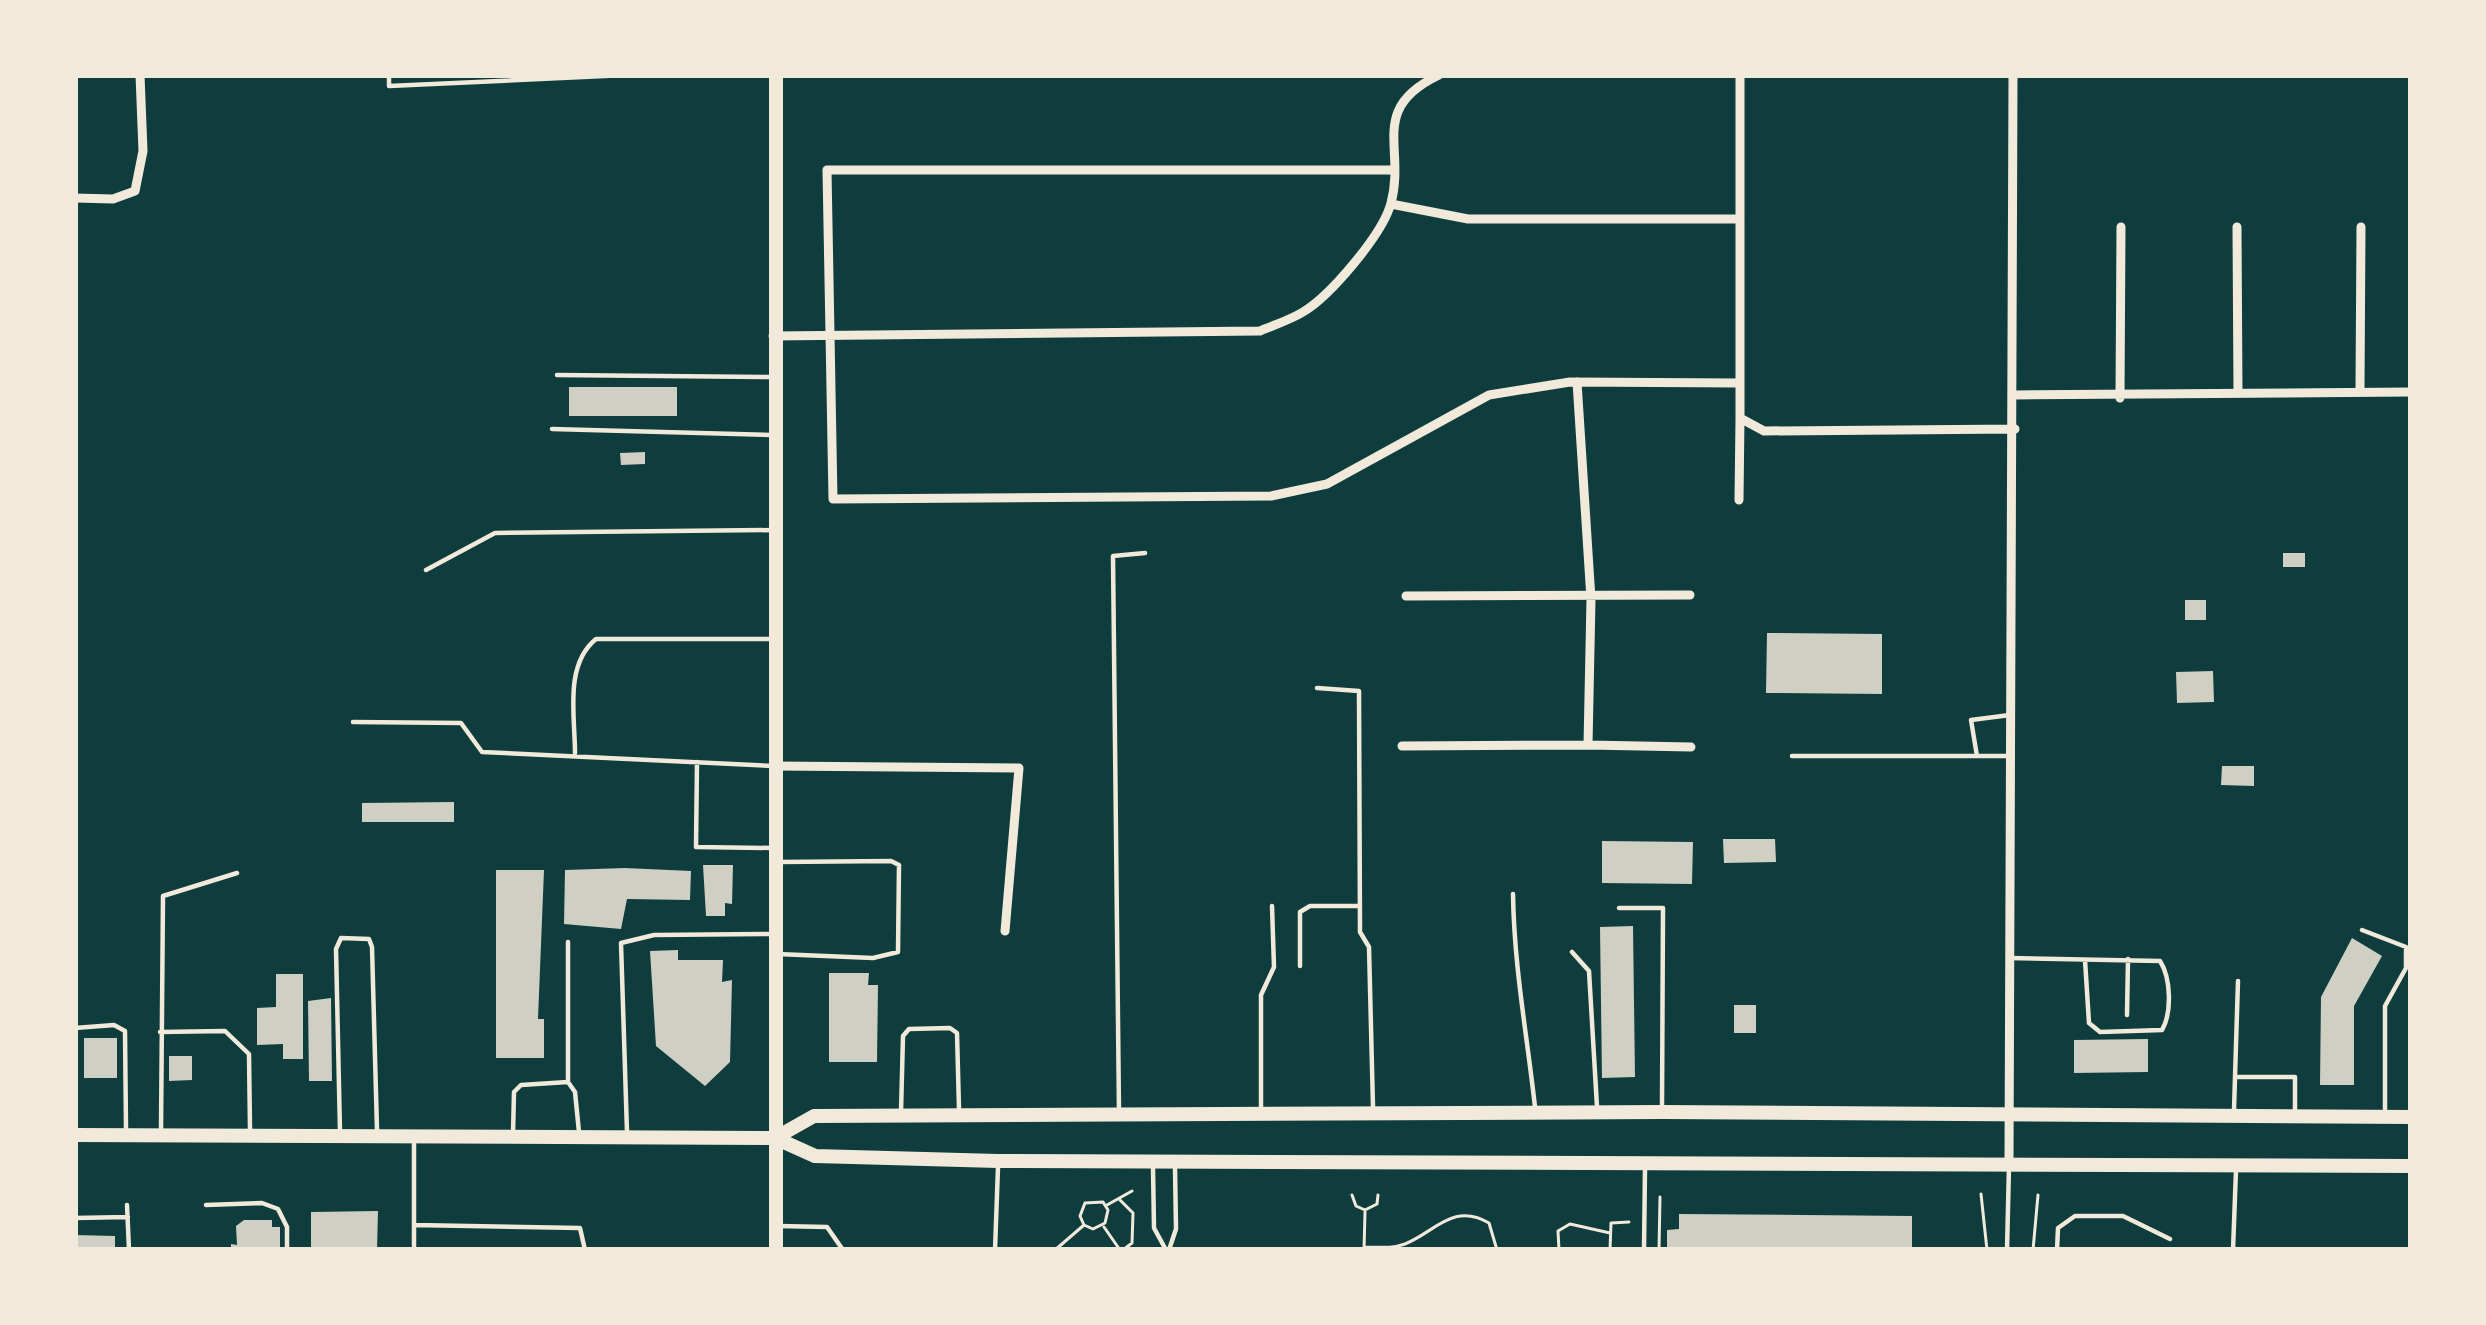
<svg xmlns="http://www.w3.org/2000/svg" width="2486" height="1325" viewBox="0 0 2486 1325" font-family="'Space Grotesk',sans-serif">
<style>
.building{fill:#cfcfc3}
.lines{fill:none;stroke-linecap:round;stroke-linejoin:round}
.path{stroke:#f1e9da;stroke-width:3}
.service{stroke:#f1e9da;stroke-width:4.5}
.minor{stroke:#f1e9da;stroke-width:9}
.secondary{stroke:#f1e9da;stroke-width:14}
</style>
<rect width="100%" height="100%" fill="#0f3d3e"/>
<!-- building -->
<path class="building" d="M569 387H677V416H569Z
M645 452V464L621 465 620 453Z
M2283 553H2305V567H2283Z
M2185 600H2206V620H2185Z
M1767 633 1882 634V694L1766 693Z
M2213 671 2214 702 2177 703 2176 672Z
M2222 766H2254V786L2221 785Z
M454 802V822H362V803Z
M1723 839H1775L1776 862 1724 863Z
M1602 841 1693 842 1692 884 1602 883Z
M703 865H733L732 904 725 903V916H706Z
M625 868 691 871 690 900 627 899 621 929 564 924 565 870Z
M496 870H544L538 1019H544V1058H496Z
M1633 926 1635 1077 1602 1078 1600 927Z
M2352 938 2382 956 2354 1006V1085H2320L2321 997Z
M678 950V960H723L722 982 732 980 730 1062 705 1086 656 1046 650 951Z
M829 973H869L868 985H878L877 1062H829Z
M276 974H303V1059H283V1044L257 1045V1008L276 1007Z
M331 998 332 1081H309L308 1001Z
M1734 1005H1756V1033H1734Z
M84 1038H117V1078H84Z
M2148 1039V1072L2074 1073V1040Z
M169 1056H192V1080L169 1081Z
M378 1211 377 1250H311V1212Z
M1679 1214 1912 1216V1250H1667V1230L1679 1229Z
M244 1220H272V1227H280V1250H231V1244L237 1245 236 1226Z
M75 1235 115 1236V1250H75Z"/>
<g class="lines">
<!-- path -->
<path class="path" d="M1981 1194 1987 1250
M1352 1195 1356 1206 1365 1210 1377 1204 1378 1195
M1119 1199 1133 1213 1132 1243 1123 1250
M1107 1205 1132 1191
M1104 1227 1120 1250
M1364 1247C1378 1247 1392 1249 1405 1244 1435 1232 1453 1202 1489 1223L1497 1250
M1055 1250 1084 1225 1093 1229 1105 1223 1108 1210 1103 1202 1085 1203 1080 1216 1084 1225
M1364 1250 1365 1212
M1559 1250 1558 1231 1570 1224 1610 1233
M1610 1250 1611 1223 1629 1222
M1659 1250 1660 1197
M2033 1250 2038 1195"/>
<!-- service -->
<path class="service" d="M389 75V86L626 75
M557 375 772 377
M552 429 773 435
M426 570 495 533 775 530
M1317 688 1359 691 1360 932 1369 947 1373 1107
M353 722 461 723 482 752 774 766
M575 753C575 716 564 665 596 639H774
M1792 756H2009
M1977 756 1971 720 2010 715
M697 762 696 847 773 848
M1513 894C1514 966 1527 1035 1535 1107
M1619 908H1663L1662 1107
M2362 930 2406 947V968L2385 1006V1111
M1572 952 1589 971 1597 1107
M777 954 873 958 898 952 899 865 891 861 779 862
M2009 958 2160 961C2171 978 2172 1013 2162 1030L2100 1032 2089 1023 2085 960
M1300 966V912L1310 906H1360
M2127 1015 2128 959
M75 1028 114 1025 125 1031 126 1129
M160 1032 225 1031 249 1054 250 1130
M2235 1077 2238 981
M568 1082V942
M2234 1110 2235 1077H2295V1110
M901 1112 903 1036 909 1029 950 1028 957 1033 959 1109
M1119 1112 1113 556 1145 553
M1261 1113V995L1274 967 1272 906
M161 1130 163 896 237 873
M340 1132 336 949 341 938 369 939 372 947 377 1130
M627 1132 621 943 654 935 774 934
M513 1134 514 1092 521 1085 568 1082 575 1092 579 1132
M1153 1167 1154 1228 1166 1250
M127 1205 129 1250
M206 1205 262 1203 278 1209 287 1227V1250
M75 1218 128 1217
M414 1225 580 1228 585 1250
M778 1226 827 1227 843 1250
M414 1250V1142
M995 1250 998 1167
M1169 1250 1176 1229 1175 1167
M1644 1250 1645 1168
M2007 1250 2009 1166
M2057 1250 2058 1228 2075 1216H2123L2170 1239
M2233 1250 2236 1170"/>
<!-- minor -->
<path class="minor" d="M1391 170H827L833 499 1271 496 1327 484 1489 395 1570 382 1740 383V75
M75 198 113 199 135 191 143 151 140 75
M1391 204 1468 219H1740
M2237 227 2238 393
M773 336 1260 331C1274 325 1290 320 1303 312 1330 296 1383 234 1391 203 1406 147 1368 109 1439 75
M1577 382 1591 599 1588 745 1691 747
M1740 383V418L1764 431 2015 429
M2360 390 2361 227
M2015 395 2411 392
M2120 398 2121 227
M1739 500 1740 418
M1406 596 1690 595
M1402 746 1588 745
M774 766 1019 768 1005 931
M2009 1162 2013 75"/>
<!-- secondary -->
<path class="secondary" d="M75 1135 775 1138 815 1156 998 1161 2411 1166
M775 1138 814 1116 1662 1112 2411 1117
M776 1250V75"/>
</g>
<!-- border -->
<rect width="2486" height="1325" fill="none" stroke="#f1e9da" stroke-width="156"/>
</svg>
